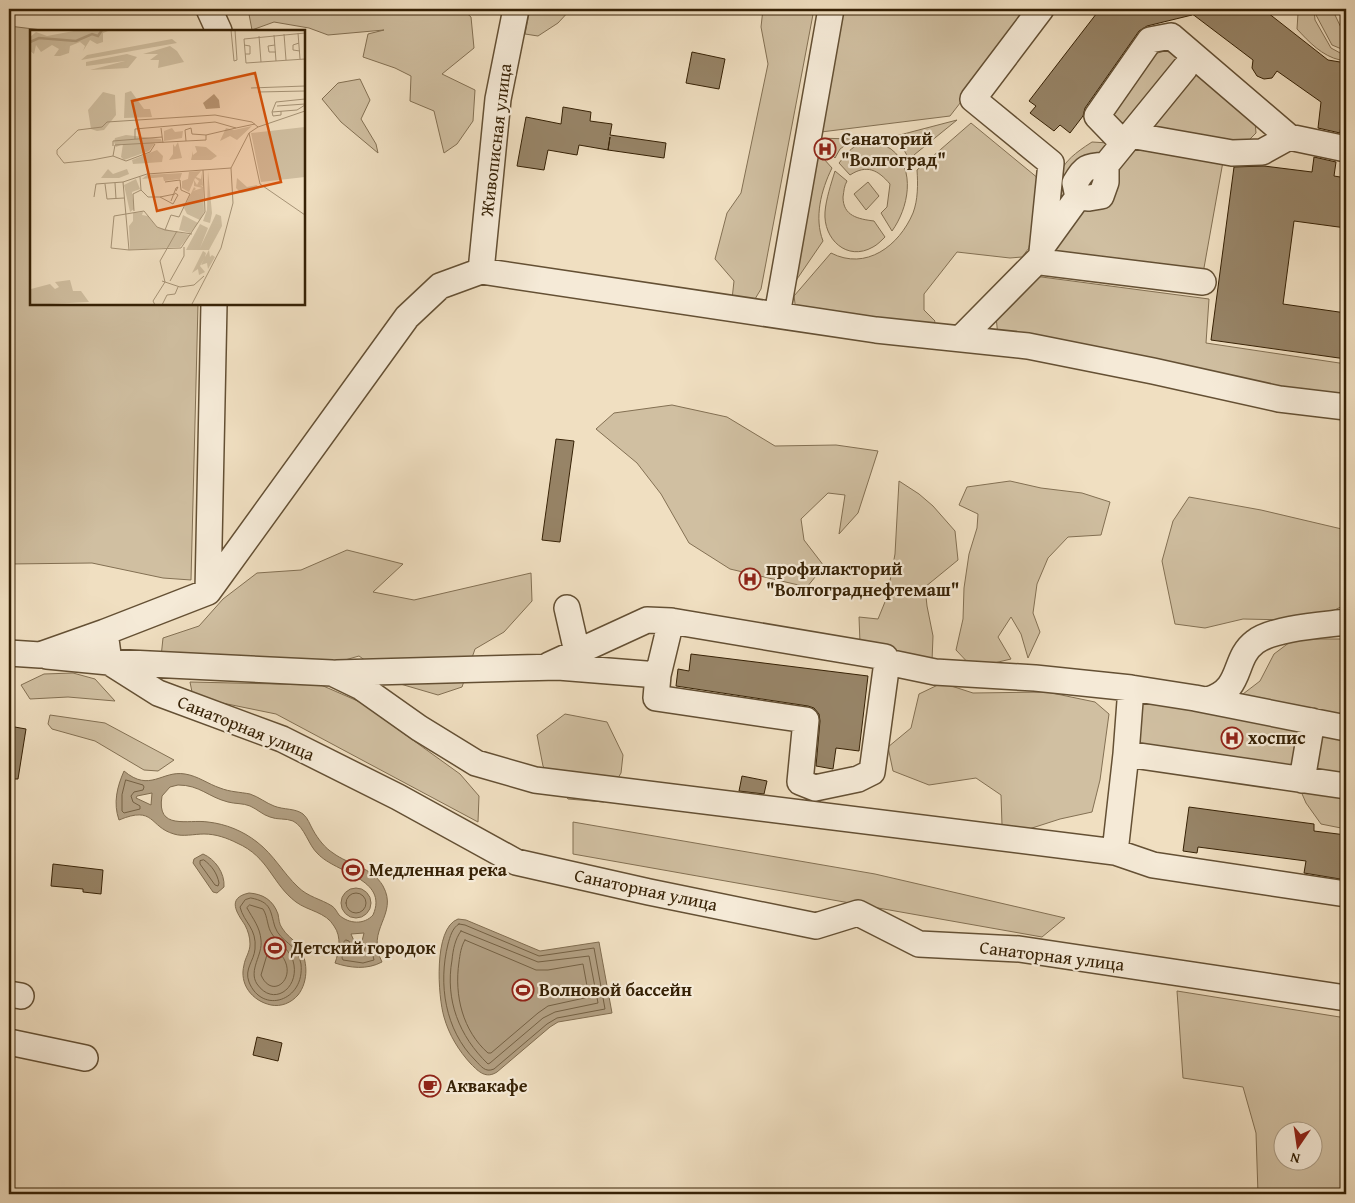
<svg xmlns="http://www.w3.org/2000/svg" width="1355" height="1203" viewBox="0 0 1355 1203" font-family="'Gentium Book Plus',serif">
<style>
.green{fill:#d0bfa1;stroke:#837053;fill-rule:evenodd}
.water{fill:#b19e81;stroke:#806c4f;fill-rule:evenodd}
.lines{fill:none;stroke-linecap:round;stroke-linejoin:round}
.shore{stroke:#746043;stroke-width:1}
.building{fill:#978467;stroke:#362105}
.minor-casing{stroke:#645034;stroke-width:28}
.minor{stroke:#f5ead7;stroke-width:25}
.labels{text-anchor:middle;stroke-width:4.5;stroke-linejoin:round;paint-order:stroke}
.poi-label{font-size:18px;font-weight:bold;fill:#362105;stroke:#f5ead7;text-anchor:start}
.street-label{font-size:18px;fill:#362105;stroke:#f5ead7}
.inset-river{fill:none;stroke:#b19e81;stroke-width:2.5}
.inset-road{fill:none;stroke:#a69376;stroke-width:1}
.view{fill:#d6530b;fill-opacity:0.15;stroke:#d6530b;stroke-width:2.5}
.inset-edge{fill:none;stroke:#362105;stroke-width:2.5}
</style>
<rect width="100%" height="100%" fill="#f0dfc1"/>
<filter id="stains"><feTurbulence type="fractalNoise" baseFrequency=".004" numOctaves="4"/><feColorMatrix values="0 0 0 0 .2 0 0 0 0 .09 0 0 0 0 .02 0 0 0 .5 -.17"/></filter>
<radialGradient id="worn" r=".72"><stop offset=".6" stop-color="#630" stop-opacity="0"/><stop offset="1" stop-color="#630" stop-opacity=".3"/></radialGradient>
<!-- green -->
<path class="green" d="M248 9H462L471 17 474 48 442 74 475 90 473 121 457 144 444 153 434 111 410 101 411 76 395 68 363 57 368 34 384 30 328 35 309 28 274 22 252 30Z
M530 9H571L558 23 538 36 525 34Z
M763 9H814L761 289 752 304 732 299 734 281 715 259 727 213 741 193 768 64 761 27Z
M842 9H1033L950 116 821 132Z
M1300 9H1314L1315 20 1331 48 1342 54 1340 60C1322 56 1309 42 1297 29L1298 13Z
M1317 9H1334L1335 15 1346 38 1344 50 1332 45 1316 15Z
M9 26 50 31H31V304H198L191 580 163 578 92 563 9 564Z
M1165 51 1179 54 1255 121 1256 133 1248 141 1232 144 1125 129 1116 121 1113 112 1150 55Z
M360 79 370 100 361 119 376 144 378 153 341 122 322 99 338 83Z
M957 120 909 159 900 143 892 137Z
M971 123 1039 179 1029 248 1022 257 1010 258 957 252 924 294V310L935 321 931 331 796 311 794 296 831 253C866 271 899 246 913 213 918 200 918 184 917 170Z
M815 138 854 139 840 149 835 158Z
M869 142C877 143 885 145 891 149 917 169 908 209 892 231L881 213 887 207 890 184C878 170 867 164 850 175L839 163C850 150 852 145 869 142Z
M1092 142 1109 143 1053 212C1059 172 1056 165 1092 142Z
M1135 147 1224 156 1202 279 1050 259 1051 247 1111 174Z
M815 149 832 168C821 190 814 218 823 241L795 282Z
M835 171 847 181C844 186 844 191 843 197 843 216 858 219 874 221L885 237C881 241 877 245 873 247 847 262 823 239 825 212 826 199 831 184 835 171Z
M868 182 879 196 866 210 854 194Z
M1034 276 1209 299 1206 343 1346 364V399L998 337 996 316Z
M672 405 727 417 775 446 836 445 878 451 858 513 839 534 845 495 828 493 801 519 804 540 824 566 807 587 730 569 689 543 661 494 637 463 596 429 614 413Z
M899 481 919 494 933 506 955 531 958 560 925 587 927 606 933 636 932 661 860 643 859 617 878 619 887 597 895 554Z
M1010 481 1041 488 1082 493 1110 502 1101 535 1068 537 1048 558 1037 584 1033 613 1040 632 1028 658 1021 634 1011 617 998 637 1011 659 973 668 956 650 963 619 964 588 969 554 977 528 978 514 959 505 967 487Z
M1189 497 1261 510 1346 530V604L1322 617 1288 620 1243 619 1205 628 1175 624 1162 561 1173 521Z
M347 550 403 564 373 592 414 600 531 573 532 601 504 632 475 649 462 687 438 695 397 683 359 656 324 666 161 657 163 638 199 626 223 599 257 573 301 570Z
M1294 639H1346V829L1321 824 1306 803 1293 773 1199 758 1135 742 1140 702 1208 710 1243 694 1260 681 1274 654Z
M73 673 95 679 115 701 68 697 30 699 21 685 44 674Z
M190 682 321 685 360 702 460 774 479 796 478 822 276 714 193 697Z
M942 683 973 693 1047 692 1095 702 1109 714 1100 780 1092 812 1060 819 1029 829 1002 825 1001 795 976 778 929 785 893 771 888 747 911 728 919 694Z
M565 714 607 722 623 755 621 773 604 802 568 799 543 766 537 735Z
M50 715 105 723 174 760 158 771 144 770 95 741 52 729 48 724Z
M573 822 875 874 1065 918 1042 937 573 854Z
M1177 991 1346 1018V1194H1258L1256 1133 1243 1087 1183 1078ZM1282 1130H1312V1160H1282Z"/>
<!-- water -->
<path class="water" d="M124 771C150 793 162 770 185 774 198 776 208 784 220 788 230 792 240 792 250 794 259 797 266 803 274 806 284 810 295 808 303 814 308 818 310 825 313 830 318 839 325 848 333 853 349 865 372 867 383 886 399 915 365 929 382 962 367 970 350 968 335 963 339 952 342 937 334 926 326 912 308 911 296 902 272 884 269 857 237 843 227 838 216 834 204 834 194 834 183 837 174 834 149 827 155 805 119 820 113 803 117 787 124 771ZM178 785C200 785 208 797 228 802 235 804 243 803 250 806 257 809 263 815 270 817 277 820 286 818 293 821 305 827 308 845 318 854 336 873 389 879 373 915 364 925 349 924 339 915 337 912 335 908 332 906 321 899 308 897 298 887 283 873 274 855 257 842 243 831 226 824 208 822 188 819 156 831 162 796L170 787ZM152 793 151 805 136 798 137 796ZM364 933 360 949 358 950 351 934Z
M203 854C215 859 225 873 224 887L217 893 213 892 193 863 194 859Z
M341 903a15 15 0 1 1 30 0a15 15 0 1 1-30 0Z
M249 893C263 894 273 900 278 914 279 919 279 924 282 928 286 935 293 939 298 945 308 959 309 981 298 995 291 1003 281 1007 271 1005 252 1001 239 984 244 965 245 958 250 952 250 944 250 937 248 931 245 925 237 913 226 898 249 893Z
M458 919 466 920 540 951 599 942 612 1013 558 1022 550 1027 497 1072C486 1079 479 1072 471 1064 459 1051 449 1035 444 1017 438 997 433 928 458 919Z"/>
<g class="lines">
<!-- shore -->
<path class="shore" d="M126 780 143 785 144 787 143 790 134 792 131 796 133 802 140 806V809L124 813 122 811V795Z
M204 860C212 866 217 873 219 883L218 886 215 885 200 864V861Z
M346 903a10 10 0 1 1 20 0a10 10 0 1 1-20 0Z
M251 898C272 902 270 911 275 927 280 942 298 944 301 964 305 1001 262 1015 249 982 244 969 254 961 255 949 257 928 244 923 240 907L245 900Z
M250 905 263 909C268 917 267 927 272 934 279 945 292 950 294 965 298 989 273 1007 257 984 248 970 263 955 261 940 260 927 253 919 247 908Z
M459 924 465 925 539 956 594 948 605 1009 557 1018 547 1024 494 1069C485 1073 481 1066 475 1060 445 1030 438 984 448 944 450 937 452 928 459 924Z
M461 931 538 962 589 956 598 1003 555 1012 543 1018 490 1063 488 1064C459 1036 445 1000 452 960 453 950 455 939 461 931Z
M346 940 349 941 353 952 357 955 363 953 367 944H370L374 960 363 963 343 960 342 958 344 942Z
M465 940 536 970H548L583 964 589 997 548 1006 538 1013 491 1053H488C463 1031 454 996 459 962 460 955 461 946 465 940Z
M271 946C307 969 274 1005 261 975L269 948Z"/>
</g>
<!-- building -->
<path class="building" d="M1100 9H1263L1328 60 1346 63V125L1341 124 1340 133 1318 128 1321 102 1277 71 1272 78 1264 79 1257 76 1252 68 1253 60 1191 13 1192 15 1147 26 1139 31 1085 108 1083 116 1070 133 1060 125 1054 131 1030 113 1036 106 1029 101Z
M692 52 725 59 719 89 686 83Z
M563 107 591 112 590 121 612 124 610 135 666 143 664 158 608 150 610 137 608 150 579 145 577 155 548 150 544 170 517 166 526 117 561 124Z
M1314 157 1336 162 1334 176 1346 178V228L1294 221 1283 304 1346 313V359L1211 340 1234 167 1264 166 1312 172Z
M556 439 574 441 560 542 542 540Z
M691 654 868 676 859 751 836 748 833 769 816 766 820 721 819 714 814 708 808 706 676 686 678 669 689 671Z
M9 726 26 729 18 779H9Z
M742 776 767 781 764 794 739 791Z
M1189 807 1314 824V831L1346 835V880L1304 873 1306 861 1198 847 1197 853 1183 851Z
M53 864 103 870 101 894 83 892V889L51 886Z
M257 1037 282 1043 278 1061 253 1055Z"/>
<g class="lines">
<!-- minor casing -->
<g class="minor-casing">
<path id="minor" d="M209 9 219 31
M1041 9 973 99 1051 163 1041 262 1203 282
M1130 135 1232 153 1262 152 1289 137
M1123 143 1097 116 1150 40 1171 36 1289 137 1346 149
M1106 165C1087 166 1084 167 1075 183L1078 197 1089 198 1101 196 1106 182V165L1185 68
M1044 244 1078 197
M481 271 498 99 516 9
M777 315 831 9
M961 338 1042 256
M208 592 214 304
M567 608 577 652
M105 632 208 592 407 317 440 286 481 271 876 330 1028 346 1153 371 1279 399 1346 407
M9 653 40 655 105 632 109 662 158 693 282 739 398 797 516 862 649 892 816 926 858 913 919 944 1019 949 1346 998
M47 656 109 662 332 673 361 687 419 728 476 763 535 780 1115 852 1153 865 1346 894
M887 662 935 672 1035 678 1131 688 1195 698 1346 728
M549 665 647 620 671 621
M337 673 558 667 658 675 656 698 806 720 800 782 815 788 858 779 872 772 887 662 885 657 671 621 658 675
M1208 700C1244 689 1232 659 1255 642 1273 628 1323 625 1346 622
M1126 754 1346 786
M1302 780 1312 721
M1115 852 1126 754 1131 688
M9 994 21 996
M9 1042 85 1058"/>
</g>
<!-- minor -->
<use href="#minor" class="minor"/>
</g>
<!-- icons -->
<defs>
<g id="hospital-ring" transform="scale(1.125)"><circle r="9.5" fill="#f5ead7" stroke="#8f2418" stroke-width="1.5"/><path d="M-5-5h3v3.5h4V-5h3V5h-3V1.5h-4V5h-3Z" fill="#8f2418"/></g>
<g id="stadium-ring" transform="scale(1.125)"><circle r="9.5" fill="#f5ead7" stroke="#8f2418" stroke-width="1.5"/><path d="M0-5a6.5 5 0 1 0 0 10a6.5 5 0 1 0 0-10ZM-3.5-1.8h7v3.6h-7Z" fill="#8f2418"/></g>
<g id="cafe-ring" transform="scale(1.125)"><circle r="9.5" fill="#f5ead7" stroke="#8f2418" stroke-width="1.5"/><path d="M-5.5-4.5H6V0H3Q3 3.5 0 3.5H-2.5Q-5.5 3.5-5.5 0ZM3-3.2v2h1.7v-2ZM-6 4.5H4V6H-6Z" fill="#8f2418"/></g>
</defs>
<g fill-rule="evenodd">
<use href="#hospital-ring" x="825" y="149"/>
<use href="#hospital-ring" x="750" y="579"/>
<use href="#hospital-ring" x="1232" y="738"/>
<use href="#stadium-ring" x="353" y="870"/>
<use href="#stadium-ring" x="275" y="948"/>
<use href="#stadium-ring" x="523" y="990"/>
<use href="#cafe-ring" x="430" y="1086"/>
</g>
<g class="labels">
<!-- poi labels -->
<g class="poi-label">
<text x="841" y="145">Санаторий<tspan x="841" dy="21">"Волгоград"</tspan></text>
<text x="766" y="575">профилакторий<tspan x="766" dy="21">"Волгограднефтемаш"</tspan></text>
<text x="1248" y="744">хоспис</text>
<text x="369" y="876">Медленная река</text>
<text x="291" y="954">Детский городок</text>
<text x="539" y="996">Волновой бассейн</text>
<text x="446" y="1092">Аквакафе</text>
</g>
<!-- street labels -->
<g class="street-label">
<text transform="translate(496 140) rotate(-83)" y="6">Живописная улица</text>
<text transform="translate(246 728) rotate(22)" y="6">Санаторная улица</text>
<text transform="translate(646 890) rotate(12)" y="6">Санаторная улица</text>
<text transform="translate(1052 956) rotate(7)" y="6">Санаторная улица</text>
</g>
</g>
<!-- overview -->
<g transform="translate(30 30)">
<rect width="275" height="275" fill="#f0dfc1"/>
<path d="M49 0 78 1 73 3V12L67 14 60 10 53 21 55 16 50 12 40 16 39 23 30 26H24L29 19 22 15 11 22 6 15 4 24 0 21V7L6 2 17 6ZM142 9 147 13 51 30 57 25ZM140 16 147 21 154 32 128 38 129 30H120L128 24H113ZM97 24 107 27 98 38 60 40 95 31 56 36V32ZM101 61 114 79H120L122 87 94 88 95 63ZM73 62 85 65 86 85 74 100 67 101 61 99 58 80ZM222 96 207 110 200 106 190 111 196 98 204 100ZM275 97V147L231 152 221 103ZM142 98 145 102 153 101 152 108 134 111V101ZM96 105 131 109 132 112 125 113 119 121 94 130 91 127 93 114 86 117 84 112 85 108ZM148 112 152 128 139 130 143 124V114L145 117ZM165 116 176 117 187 126 181 130H161L163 121V125L167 122ZM127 120 133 126 132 132 103 134 102 130ZM78 139 83 144 97 139 99 144 89 148H71ZM171 141 166 147 171 149 172 143 173 156 170 155 173 157 174 182 170 190 157 184 154 178 164 157 166 159 163 161 172 158 164 156V150L167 155 169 151 165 148 159 162 152 158V151L158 149 159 142ZM178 141 182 183 180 193 173 191 177 180ZM152 143 150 149 134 151 133 147 112 149 117 145ZM207 148 217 157 227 155 229 159 211 163 206 158ZM106 149 110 159 102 162 104 179 100 182 94 155ZM113 182 112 185 118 186 127 197 160 205 150 217 100 220 99 196 103 191V183ZM186 184 191 186 192 196 179 220H156L170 194 178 198 170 218ZM153 185 168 193 160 203 149 200ZM179 220 180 227 182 225 185 227 178 239 177 233 171 235 174 229 170 236 175 242 169 245 168 239 162 243 173 221 176 223 175 227ZM40 250 43 261H51L59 272 0 275 1 259 20 254 25 259 29 257 25 252Z" fill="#d0bfa1"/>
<path d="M184 64 189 70 190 78 176 79 173 73Z" fill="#b19e81"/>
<path class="inset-river" d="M0 12 9 8 46 11 62 4 68 6 72 0"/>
<path class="inset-road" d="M201 0 204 31 207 30 205 0M212 0H232M268 3 270 29M275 3 214 9 216 33 275 29M254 4 256 30M244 5 246 31M229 6 231 32M269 13 263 15V20L270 21M214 15 220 16V24H215M245 15 238 16 239 22H246M221 58 275 56M228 62 275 61M275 69 246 72 242 82 267 80 275 75M247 76 275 74M242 82 243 86 251 85V81M131 98 133 113M219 103 230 154 275 185M176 105V110L156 111 155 100 161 98 162 104 176 105 206 98M105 109V99L185 92 206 98 225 94M156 111 85 115 83 126 62 130 34 133 27 124V120L48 100 72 97 77 92 185 85 222 92 228 97 275 81M83 116V111L132 107M83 126 96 131 120 122 125 114M110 147 111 160 118 167H130L143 174 148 165 145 163M93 152 99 220 151 218 175 182 173 140M85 153 86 169M75 154 77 169 94 168M64 167 66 154 93 152 117 144 201 138 219 103 228 97M130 167 145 164M141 171 146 158 148 157 146 161M104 181 103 164 111 160M135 200 162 204M147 201 130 231 135 252 150 257 164 255 174 246M99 220 81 218 84 186 114 181 127 197 135 200 141 185 149 187 160 164 151 160 150 150 135 152M140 251 154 226V217M162 274 191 218 203 173 201 138M125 275 123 271 135 252 132 251M132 275 137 265 145 264 148 257"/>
<path class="view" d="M225 43 251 152 127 181 102 71Z"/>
<rect width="275" height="275" class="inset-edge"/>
</g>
<!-- margin -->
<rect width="1355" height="1203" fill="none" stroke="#f0dfc1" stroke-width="30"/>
<rect x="10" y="10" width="1335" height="1183" fill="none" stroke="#362105" stroke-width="2.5"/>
<rect x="15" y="15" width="1325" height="1173" fill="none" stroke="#362105"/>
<!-- north arrow -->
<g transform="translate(1298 1146) rotate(193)"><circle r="24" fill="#f5ead7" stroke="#a99a83"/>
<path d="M0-4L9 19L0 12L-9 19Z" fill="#8f2418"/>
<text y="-8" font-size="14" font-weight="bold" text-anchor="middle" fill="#362105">N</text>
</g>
<rect width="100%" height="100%" filter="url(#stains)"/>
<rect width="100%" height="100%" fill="url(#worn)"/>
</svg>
